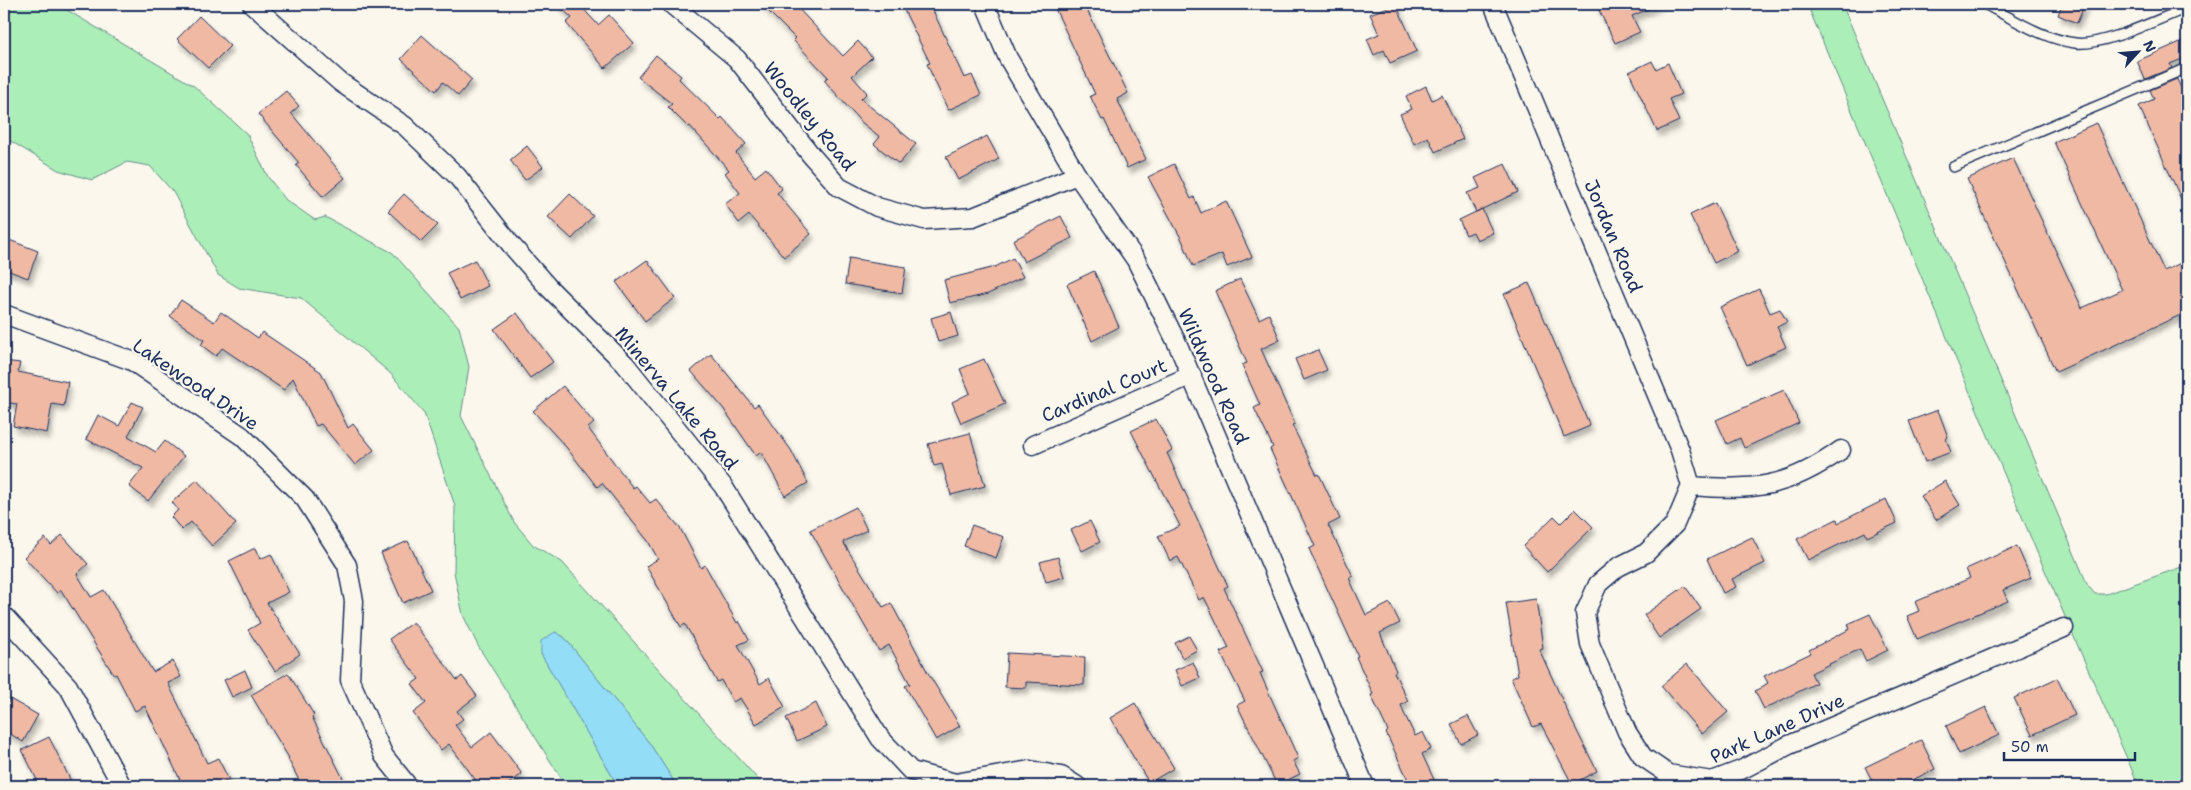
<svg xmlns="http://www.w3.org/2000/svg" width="2191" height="790" viewBox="0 0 2191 790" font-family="'Shantell Sans',sans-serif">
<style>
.green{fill:#aceeb7;stroke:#648e8a}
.water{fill:#94ddf6;stroke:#6497b9}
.building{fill:#efb9a4;stroke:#1b2f5e;filter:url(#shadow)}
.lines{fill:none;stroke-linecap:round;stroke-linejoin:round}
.lane-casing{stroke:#1b2f5e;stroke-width:12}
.street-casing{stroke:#1b2f5e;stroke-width:21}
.lane{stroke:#fbf7ec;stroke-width:9}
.street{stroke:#fbf7ec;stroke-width:18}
.labels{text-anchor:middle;stroke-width:4.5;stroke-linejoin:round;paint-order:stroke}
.street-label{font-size:19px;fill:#1b2f5e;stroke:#fbf7ec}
</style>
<defs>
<filter id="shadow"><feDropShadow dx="3" dy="5.5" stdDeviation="2.5" flood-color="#0004"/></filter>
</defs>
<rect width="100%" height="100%" fill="#fbf7ec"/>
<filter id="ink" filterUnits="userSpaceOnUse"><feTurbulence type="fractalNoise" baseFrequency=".02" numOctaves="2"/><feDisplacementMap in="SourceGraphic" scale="10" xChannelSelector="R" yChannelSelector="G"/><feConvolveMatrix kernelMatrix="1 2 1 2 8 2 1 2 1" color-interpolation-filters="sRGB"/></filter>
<g filter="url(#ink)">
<!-- green -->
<path class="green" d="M4 4H57L194 86 247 134 268 177 286 200 315 220 325 217 393 253 459 327 469 367 461 416 514 522 533 545 562 562 764 786H677L650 744 564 637 555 632 541 654 618 786H566L478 646 463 615 454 572 455 506 424 413 390 373 301 298 239 288 218 275 173 192 150 166 127 162 92 180 58 170 4 137Z
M1807 4H1842L2088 586 2095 594H2106L2187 565V786H2139L2036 550Z"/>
<!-- water -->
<path class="water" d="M555 632 564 637 650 744 677 786H618L541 654V641Z"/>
<!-- building -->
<path class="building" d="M557 4H579L598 25 609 15 634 43 605 68 566 23 572 18Z
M761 4H794L843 56 858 41 872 57 852 76 867 93 861 99 916 144 899 164 874 144 880 137 860 121 824 80 828 77 793 40 795 38Z
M901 4H930L964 78 972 75 981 95 948 110 927 64 930 63Z
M1053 4H1084L1128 93 1117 99 1146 159 1127 168 1104 119 1102 120 1090 96 1095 94Z
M1396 4 1417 51 1390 63 1384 50 1374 55 1367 39 1379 34 1370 14Z
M1596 4H1660L1632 16 1640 32 1615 43Z
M2062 4H2085L2077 23 2058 15Z
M199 16 230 46 208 68 177 39Z
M422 35 472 80 458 96 443 82 436 91 401 59Z
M2187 39V57L2170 64 2172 68 2145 79 2137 61Z
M656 55 681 76 679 79 720 119 722 117 746 144 736 153 755 177 766 168 782 189 777 193 811 234 784 257 749 215 739 223 725 204 740 193 725 173 729 170 690 126 688 127 668 107 672 104 638 77Z
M1652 61 1656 69 1668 63 1681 94 1669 99 1679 121 1657 131 1629 72Z
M2177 79 2187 102V212L2139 106 2154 99 2150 90Z
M1426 86 1432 100 1442 95 1463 139 1435 152 1428 137 1414 144 1400 114 1412 109 1406 96Z
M286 91 299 106 291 113 345 178 323 197 296 165 299 163 258 114Z
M2096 123 2164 271 2187 260V312L2056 372 1967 179 2013 158 2082 308 2122 290 2054 142Z
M987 136 999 159 958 180 946 157Z
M527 146 543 167 525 180 510 160Z
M1174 164 1191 199 1194 197 1201 213 1226 201 1252 257 1227 267 1222 254 1193 266 1182 240 1148 177Z
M1505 164 1518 192 1476 212 1467 193 1480 188 1475 178Z
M404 194 438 225 421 242 388 211Z
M570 194 593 216 572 239 548 217Z
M1715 203 1738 251 1714 263 1690 215Z
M1482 209 1493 233 1477 240 1473 232 1466 235 1459 220Z
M1061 216 1072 238 1024 262 1013 240Z
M4 238 38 251 28 278 4 269Z
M849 258 906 267 902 293 845 284Z
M1013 258 1023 277 988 294 950 303 944 280 995 267Z
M475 260 488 286 460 300 447 273Z
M647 260 675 298 645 321 616 282Z
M1094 271 1119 327 1092 341 1067 284Z
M1240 279 1259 319 1269 314 1280 340 1261 349 1295 424 1292 425 1317 475 1319 474 1340 519 1328 525 1353 576 1349 578 1366 615 1390 603 1400 623 1380 633 1396 671 1394 672 1408 701 1401 705 1403 711 1415 736 1423 732 1431 749 1422 754 1437 786H1411L1386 733 1388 731 1371 695 1373 694 1356 657 1358 656 1309 549 1315 546 1270 449 1273 447 1254 408 1260 405 1242 365 1247 363 1215 291Z
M1529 283 1590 426 1564 437 1504 294Z
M1759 289 1770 313 1780 309 1787 322 1777 327 1786 347 1747 365 1720 307Z
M181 300 214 322 221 312 258 338 262 332 321 372 348 428 353 424 374 450 355 465 321 424 316 426 293 378 284 390 222 348 216 356 201 345 204 340 170 316Z
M951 312 958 336 938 342 931 318Z
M517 313 553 362 530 378 494 329Z
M1318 350 1327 370 1304 380 1295 359Z
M711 354 754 407 758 404 791 450 808 483 785 496 761 452 756 456 723 408 691 371Z
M984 359 1005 404 961 423 952 402 970 393 960 369Z
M4 361 20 363 18 372 68 382 64 406 52 404 47 433 13 426 17 404 4 402Z
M563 386 594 423 588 428 633 488 636 486 650 503 656 499 680 528 701 568 705 565 737 623 739 621 749 640 738 645 760 684 769 678 785 707 756 724 740 698 733 702 721 680 717 682 685 624 681 627 646 566 658 559 648 541 602 483 597 487 566 447 533 411Z
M1784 390 1799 423 1744 448 1740 438 1727 444 1716 420Z
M132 402 143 407 128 436 156 452 165 441 184 456 148 501 129 486 143 468 86 439 98 415 119 426Z
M1938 410 1948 437 1946 439 1951 452 1925 462 1909 421Z
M1156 419 1172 450 1167 453 1228 586 1224 588 1263 672 1260 673 1298 758 1293 761 1300 774 1277 785 1237 705 1245 701 1220 652 1229 648 1204 597 1199 600 1178 557 1170 561 1158 536 1180 526 1131 431Z
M970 433 985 486 951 495 942 464 934 466 928 444Z
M197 480 236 524 212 546 191 522 182 530 171 517 178 510 172 502Z
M1945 481 1960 505 1936 520 1921 496Z
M1886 499 1897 523 1867 537 1865 532 1808 560 1797 539 1837 519 1838 523Z
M856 507 867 530 843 542 883 607 891 603 928 673 960 726 936 740 905 686 910 684 889 645 879 651 810 530Z
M1575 509 1593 527 1547 572 1523 546 1554 516 1561 523Z
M1090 521 1100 542 1082 551 1071 530Z
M972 525 1004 537 996 558 964 546Z
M62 535 88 564 77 574 91 597 104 590 153 672 173 661 181 677 168 683 207 763 218 758 229 780 215 786H183L145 706 135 711 116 674 114 675 61 590 57 593 24 557 45 538 51 545Z
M1752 537 1765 563 1732 579 1736 587 1723 593 1707 559Z
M408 541 431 590 403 603 381 553Z
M2017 546 2031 578 2003 590 2008 601 1917 639 1907 616 1919 611 1915 602 1970 578 1966 569Z
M255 548 260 559 271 554 289 592 267 603 300 654 275 671 248 630 260 623 229 561Z
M1058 557 1064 577 1046 582 1040 562Z
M1685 586 1701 609 1659 638 1644 615Z
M1536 599 1543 648 1539 649 1571 719 1597 771 1572 784 1541 724 1533 727 1511 678 1518 675 1506 603Z
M1870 614 1888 650 1866 661 1860 649 1811 673 1816 683 1764 709 1755 691 1768 683 1764 676 1811 653 1809 650 1850 629 1848 624Z
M413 622 457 680 462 676 477 696 457 711 463 719 455 725 472 747 491 732 522 774 506 786H480L449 744 441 750 413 713 426 703 412 684 419 679 389 639Z
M1189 636 1197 650 1182 658 1175 643Z
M1007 653 1085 657 1084 685 1026 682V688L1005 687Z
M1193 662 1200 678 1182 686 1175 670Z
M1687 664 1728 712 1702 734 1661 686Z
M245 670 252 687 232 697 224 680Z
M288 673 314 715 312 717 347 786H302L288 759 289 758 251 695Z
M2057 678 2075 715 2032 735 2014 698Z
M10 699 38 715 23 742 4 730V710Z
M816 703 827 727 797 741 786 718Z
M1135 703 1174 768 1149 783 1110 718Z
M1986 707 1999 735 1959 754 1946 726Z
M1468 716 1478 735 1461 744 1451 724Z
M49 737 71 781 59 786H40L22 750Z
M1921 740 1935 769 1900 786H1875L1865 767Z"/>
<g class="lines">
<!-- lane casing -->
<g class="lane-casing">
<path id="lane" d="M1984 4C2012 18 2043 39 2075 43 2102 47 2161 18 2187 8
M1953 167 2187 68"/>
</g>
<!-- street casing -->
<g class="street-casing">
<path id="street" d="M252 4 340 82 405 126 457 176 512 246 547 286 625 364 723 486 880 738 911 771 955 783 1030 770 1061 776 1077 786
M671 4 737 59 811 155 839 187 877 207 924 220 973 217 1077 175
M985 4 1008 58 1077 175 1136 260 1178 345 1365 786
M1493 4 1680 450 1691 486
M4 314 132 361 242 436 305 499 347 565 354 601 350 680 384 756 408 786
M1033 445 1192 375
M1691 486 1675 524 1646 553 1618 567 1598 584 1585 613 1590 644 1627 732 1643 757 1668 774 1712 781 1741 770 1789 745 2064 628
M1691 486C1754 491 1788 488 1841 450
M4 616 68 686 122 786
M1030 770 1037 786"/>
</g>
<!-- lane -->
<use href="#lane" class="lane"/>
<!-- street -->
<use href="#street" class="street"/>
</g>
</g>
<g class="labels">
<!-- street labels -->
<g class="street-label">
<text transform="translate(810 116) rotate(51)" y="7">Woodley Road</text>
<text transform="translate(1614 236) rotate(67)" y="7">Jordan Road</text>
<text transform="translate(1214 376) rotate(66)" y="7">Wildwood Road</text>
<text transform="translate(196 384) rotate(34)" y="7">Lakewood Drive</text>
<text transform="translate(1104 390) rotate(-23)" y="7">Cardinal Court</text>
<text transform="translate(677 398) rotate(50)" y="7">Minerva Lake Road</text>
<text transform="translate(1777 728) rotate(-24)" y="7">Park Lane Drive</text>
</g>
</g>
<!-- margin -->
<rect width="2191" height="790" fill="none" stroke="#fbf7ec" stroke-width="20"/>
<rect x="10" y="10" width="2171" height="770" fill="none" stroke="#1b2f5e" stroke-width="2" filter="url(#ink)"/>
<!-- north arrow -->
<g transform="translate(2138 52) rotate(64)" stroke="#fbf7ec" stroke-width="4" paint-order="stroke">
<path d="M0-4L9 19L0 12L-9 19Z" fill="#1b2f5e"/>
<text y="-8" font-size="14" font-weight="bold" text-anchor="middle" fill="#1b2f5e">N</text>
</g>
<!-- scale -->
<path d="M2004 752v8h131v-8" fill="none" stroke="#1b2f5e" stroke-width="2.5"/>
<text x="2011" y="752" font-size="15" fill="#1b2f5e" stroke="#fbf7ec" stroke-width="4" paint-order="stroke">50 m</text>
</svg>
